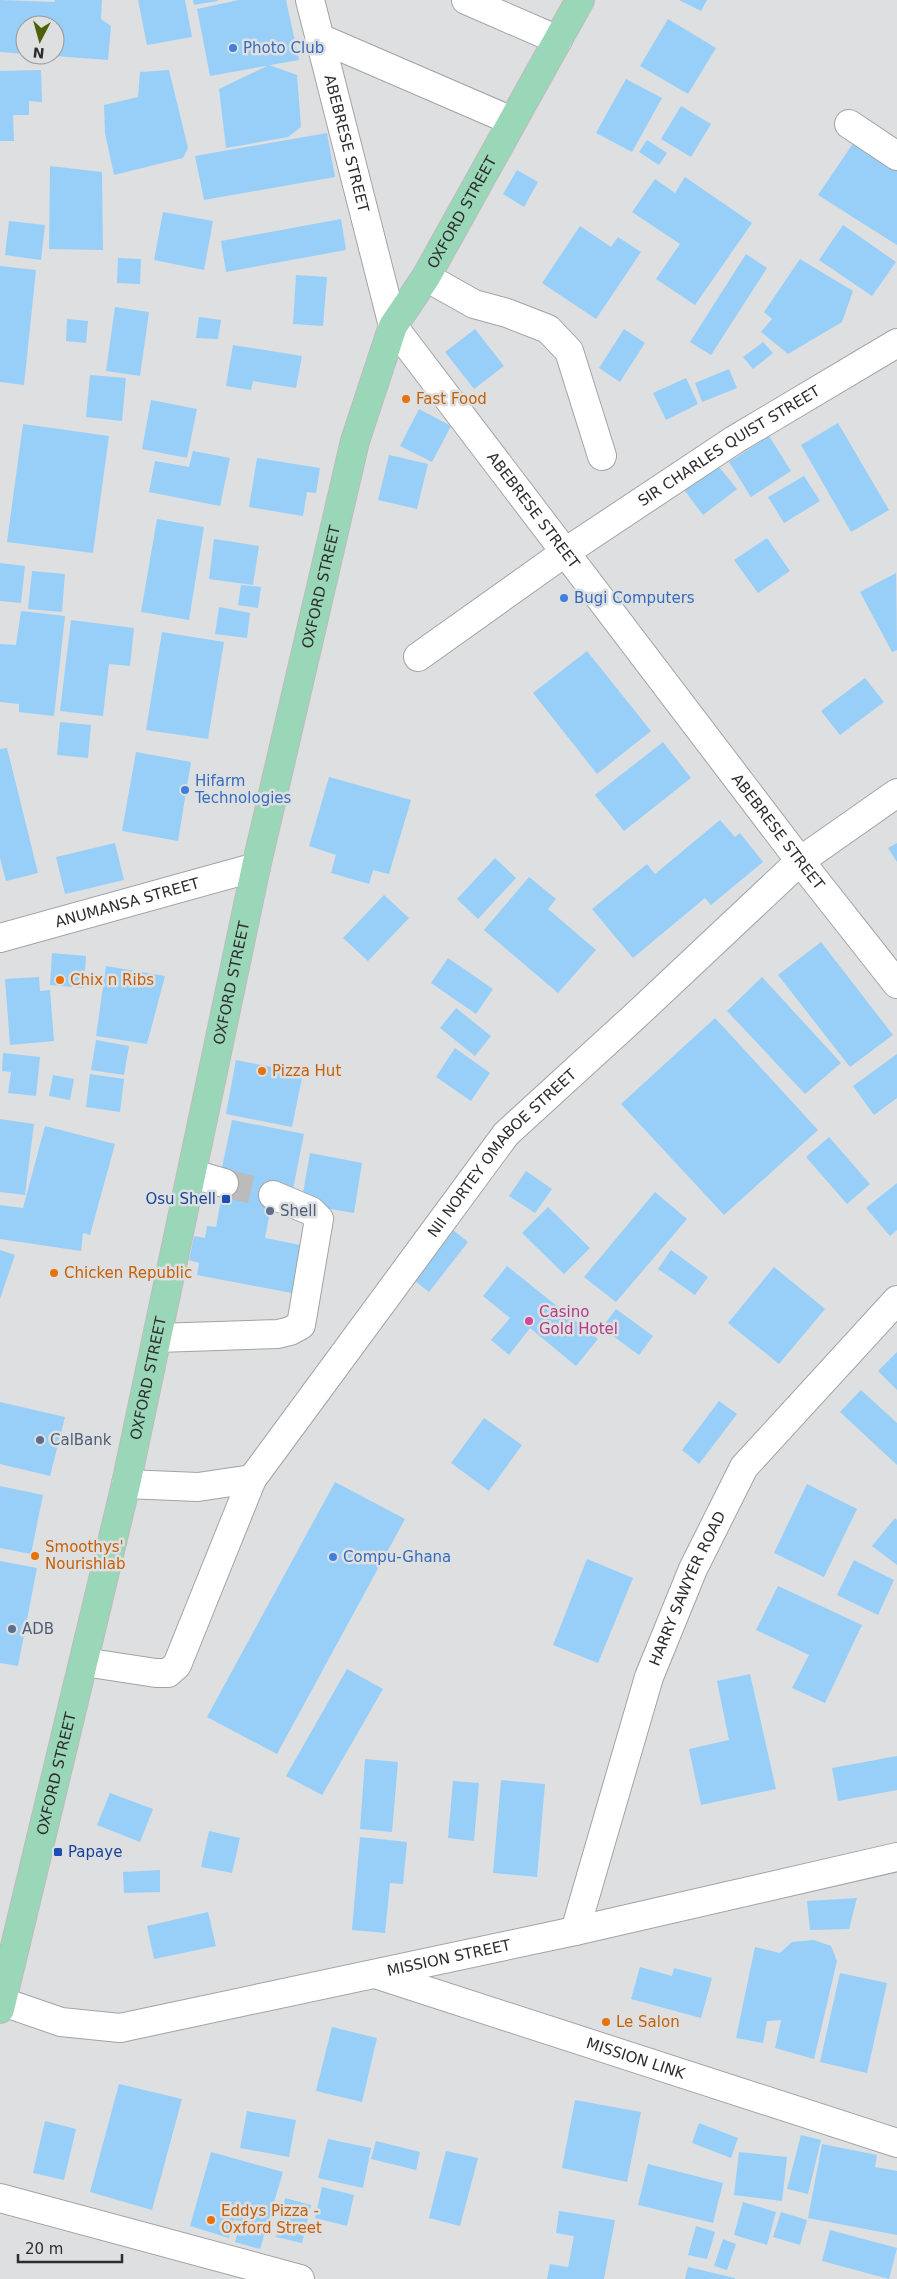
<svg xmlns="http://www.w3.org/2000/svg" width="897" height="2279" viewBox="0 0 897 2279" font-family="'DejaVu Sans',sans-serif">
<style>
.building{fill:#97cff9}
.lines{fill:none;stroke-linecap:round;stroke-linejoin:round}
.minor-tunnel{stroke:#bbbbbc;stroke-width:28;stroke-dasharray:28 14;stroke-linecap:butt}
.minor-casing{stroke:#a2a3a4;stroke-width:30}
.major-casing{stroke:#bcbcbc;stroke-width:30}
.minor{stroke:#fff;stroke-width:28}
.major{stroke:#9ad6b8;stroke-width:28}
.shop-dot{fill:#3f7fe0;stroke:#dedfe0;stroke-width:2}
.food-dot{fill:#e8710a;stroke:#dedfe0;stroke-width:2}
.transit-dot{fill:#1a4fb4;stroke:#dedfe0;stroke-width:2}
.service-dot{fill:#5c6f8a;stroke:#dedfe0;stroke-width:2}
.hotel-dot{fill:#d1479c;stroke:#dedfe0;stroke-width:2}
.labels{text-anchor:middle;stroke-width:5;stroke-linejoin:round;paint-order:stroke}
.shop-label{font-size:15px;fill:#366cbe;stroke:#dedfe0;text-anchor:start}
.street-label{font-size:15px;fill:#2d2d2d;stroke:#dedfe0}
.food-label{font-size:15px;fill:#c56008;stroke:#dedfe0;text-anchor:start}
.transit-label{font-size:15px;fill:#164399;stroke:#dedfe0;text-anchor:end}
.service-label{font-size:15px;fill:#4e5e75;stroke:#dedfe0;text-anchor:start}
.hotel-label{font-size:15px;fill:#b23c85;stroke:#dedfe0;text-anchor:start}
</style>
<rect width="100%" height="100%" fill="#dedfe0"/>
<!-- building -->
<path class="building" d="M0 0 54 2 55 0H102L101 19 111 26 108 60 55 56V25H25V54L0 52Z
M138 0H185L192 37 147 45Z
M193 0H218V1L194 5Z
M239 0H286L299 60 210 76 197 9Z
M679 0H707L701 11Z
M668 19 716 48 688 94 640 66Z
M269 65 297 75 301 127 288 137 226 148 219 89Z
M41 70 42 102 29 101V115H13L14 141H0V71Z
M169 70 188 148 183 158 114 175 105 133 104 105 138 97 140 72Z
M626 79 662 98 632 152 596 133Z
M681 106 711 124 691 157 661 139Z
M327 133 335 177 204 200 195 156Z
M647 140 667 153 659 165 639 152Z
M854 142 897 170V245L818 195Z
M50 166 102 172 103 250 49 249Z
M517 170 538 182 524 207 503 194Z
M685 177 752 223 695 305 656 279 680 244 632 212 655 179 675 193Z
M163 212 213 221 204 270 154 260Z
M341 219 346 250 226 272 221 241Z
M9 221 45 225 41 260 5 255Z
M843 225 896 262 872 296 819 260Z
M580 226 611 247 618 237 641 252 596 319 542 283Z
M746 254 767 268 711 355 690 342Z
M118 258 141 259 140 284 117 283Z
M800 259 853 291 842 322 788 354 761 332 772 319 764 312Z
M0 266 36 270 24 385 0 382Z
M296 275 327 277 323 326 293 324Z
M115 307 149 312 140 376 106 371Z
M199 317 221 320 218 339 196 338Z
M67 319 88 321 86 343 66 341Z
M475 329 504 366 474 389 445 352Z
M624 329 645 343 620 382 599 368Z
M763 342 773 353 753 369 743 357Z
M233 345 302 356 296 388 253 381 251 390 226 386Z
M729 369 737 388 702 402 695 383Z
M90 375 126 378 122 421 86 417Z
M686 378 698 404 666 420 653 393Z
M151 400 197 409 187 458 142 449Z
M419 409 451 426 432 462 400 446Z
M838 423 889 510 851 532 801 445Z
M23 424 109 436 93 553 7 542Z
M769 436 791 471 751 497 729 462Z
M193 451 230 458 220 506 149 492 155 461 189 467Z
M389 455 428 464 417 509 378 500Z
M257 458 320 468 316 493 307 492 303 516 249 507Z
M715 462 737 489 703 515 682 487Z
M804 476 820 501 784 523 768 497Z
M157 519 204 527 189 620 141 612Z
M767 538 790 571 758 593 734 560Z
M214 539 259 546 253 585 209 579Z
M0 563 25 566 21 603 0 601Z
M32 571 65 574 62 612 28 609Z
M896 573 897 650 892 652 860 592Z
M241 585 261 587 258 608 238 605Z
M219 607 250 613 247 638 215 634Z
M21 611 65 616 54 716 19 712V704L0 702V644L16 645Z
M71 620 134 628 130 666 109 664 103 716 60 711Z
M162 632 224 642 208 739 146 730Z
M587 651 651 731 597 774 533 693Z
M865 678 884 702 840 735 821 711Z
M60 722 91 725 88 758 57 755Z
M663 742 691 778 624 831 595 795Z
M7 748 38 873 6 881 0 858V749Z
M136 752 191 762 178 841 122 831Z
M329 777 411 800 389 874 373 870 369 884 331 873 336 855 309 846Z
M720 820 735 837 740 833 763 862 711 905 705 898 633 958 592 909 647 864 655 874Z
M115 843 124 880 65 894 56 857Z
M897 843V862L888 848Z
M495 858 516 878 478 919 457 899Z
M529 877 556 899 548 909 596 950 558 993 484 930Z
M384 895 409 918 368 961 343 938Z
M821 942 893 1035 850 1067 778 975Z
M52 953 86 956 84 988 50 985Z
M448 958 493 989 476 1014 431 983Z
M106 966 165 976 147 1044 96 1036Z
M39 977 40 991 50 990 54 1041 10 1045 5 979Z
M762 977 841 1063 805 1094 727 1011Z
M456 1008 491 1036 475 1056 440 1028Z
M715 1018 818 1130 724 1215 621 1104Z
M96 1040 129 1046 124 1075 91 1070Z
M455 1048 490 1073 471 1101 436 1077Z
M3 1053 40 1057 36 1096 8 1093 11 1072 2 1071Z
M897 1054V1098L874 1115 853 1086Z
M236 1060 303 1073 292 1127 226 1114Z
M90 1074 124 1079 120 1112 86 1107Z
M53 1075 74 1079 70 1100 49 1096Z
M0 1119 34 1124 25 1195 0 1192Z
M232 1120 304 1134 293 1189 273 1195 265 1238 311 1247 302 1295 197 1275 199 1263 189 1260 194 1236 205 1238 207 1226 216 1227 225 1178 220 1177Z
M45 1126 115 1144 90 1235 83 1233 81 1251 0 1239V1205L23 1208Z
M829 1137 870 1184 847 1204 806 1157Z
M310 1153 362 1163 354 1213 301 1204Z
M526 1171 552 1189 535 1213 509 1196Z
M897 1183V1230L890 1236 866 1208Z
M655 1192 687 1219 616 1302 584 1277Z
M548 1207 590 1248 564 1274 522 1233Z
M453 1230 468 1242 429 1292 414 1280Z
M0 1250 15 1255 0 1299Z
M671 1250 708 1277 695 1295 658 1269Z
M507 1266 598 1339 576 1366 530 1328 509 1355 491 1340 510 1318 483 1296Z
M774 1267 825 1309 779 1364 728 1323Z
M616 1309 653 1336 639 1355 602 1328Z
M897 1352V1390L878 1371Z
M861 1390 897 1423V1465L840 1412Z
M719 1401 737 1414 699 1464 682 1450Z
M0 1402 65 1417 50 1476 0 1464Z
M484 1418 522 1445 489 1491 451 1463Z
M335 1482 405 1519 277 1754 207 1717Z
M807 1484 857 1509 824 1577 774 1553Z
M0 1486 43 1495 31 1554 0 1548Z
M895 1518 897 1520V1565L872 1546Z
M587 1559 633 1578 598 1663 553 1645Z
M854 1560 894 1580 878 1615 837 1595Z
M0 1561 37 1568 18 1666 0 1663Z
M778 1586 862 1625 825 1703 792 1688 809 1655 756 1630Z
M347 1669 383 1689 322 1795 286 1776Z
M750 1674 776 1789 701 1805 689 1749 729 1740 717 1681Z
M897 1756V1790L838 1801 832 1768Z
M365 1759 398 1762 392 1832 360 1829Z
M501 1780 545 1784 537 1877 493 1873Z
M453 1781 479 1783 474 1841 448 1838Z
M110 1793 153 1809 140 1842 97 1825Z
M209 1831 240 1838 232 1873 201 1867Z
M360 1837 407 1842 403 1884 390 1883 385 1933 352 1930Z
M160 1870V1892L124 1893 123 1872Z
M857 1898 849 1929 810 1930 807 1901Z
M208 1912 216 1946 154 1959 147 1926Z
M814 1940 831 1946 837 1961 814 2059 775 2048 781 2020 767 2021 763 2043 736 2038 755 1947 780 1953 792 1942Z
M640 1967 672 1976 674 1968 712 1978 701 2018 631 1999Z
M840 1973 887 1983 867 2073 820 2062Z
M332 2027 377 2038 362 2102 316 2091Z
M119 2084 182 2099 152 2210 90 2192Z
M575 2100 641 2112 627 2182 562 2168Z
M247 2111 296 2120 289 2157 240 2148Z
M45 2121 76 2129 64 2180 33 2173Z
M699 2123 738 2138 731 2158 692 2143Z
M801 2135 821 2140 808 2194 787 2189Z
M328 2139 371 2148 363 2188 318 2178Z
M376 2141 420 2152 416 2170 371 2159Z
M822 2144 877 2155 875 2167 897 2171V2235L808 2218Z
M446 2151 478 2158 460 2226 429 2218Z
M211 2152 283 2172 260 2249 235 2242 241 2221 234 2220 229 2238 190 2226Z
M739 2152 787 2157 782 2201 734 2195Z
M648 2164 723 2183 713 2223 638 2205Z
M322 2187 354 2195 347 2226 315 2218Z
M285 2198 311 2205 302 2243 276 2237Z
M743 2202 776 2212 767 2245 734 2235Z
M559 2211 615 2220 604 2279H547L550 2264 568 2267 574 2236 556 2233Z
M781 2212 807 2220 800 2245 773 2237Z
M696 2226 715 2232 707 2259 688 2255Z
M830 2230 897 2248 889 2279 822 2261Z
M723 2239 736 2244 727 2270 714 2266Z
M688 2267 735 2278V2279H685Z"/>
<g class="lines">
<!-- minor-tunnel -->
<path class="minor-tunnel" d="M224 1183 273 1195"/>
<!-- minor casing -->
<g class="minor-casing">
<g id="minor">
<path id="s1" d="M310 0 393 326 800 861 897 984"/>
<path d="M466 0 558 40"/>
<path d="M320 38 512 121"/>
<path d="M849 124 897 156"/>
<path d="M426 277 474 304 507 313 548 329 569 351 602 456"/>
<path id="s2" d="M418 657 564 553 734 440 897 343"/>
<path id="s3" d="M0 938 256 867"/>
<path d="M193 1174 224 1183"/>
<path d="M157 1338 278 1334 290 1331 301 1325 319 1219 311 1211 273 1195"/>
<path id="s4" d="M126 1484 198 1487 252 1479 506 1134 633 1018 800 861 897 793"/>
<path d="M84 1662 156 1673H168L177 1665 252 1479"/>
<path id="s5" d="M575 1931 649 1677 693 1569 744 1467 897 1300"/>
<path id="s6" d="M375 1974 897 2143"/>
<path id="s7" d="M0 2001 61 2022 120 2028 575 1931 897 1857"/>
<path d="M0 2198 300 2279"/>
</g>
</g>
<!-- major casing -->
<g class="major-casing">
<g id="major">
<path id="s8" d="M0 2009 126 1484 256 867 355 441 393 326 426 277 580 0"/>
</g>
</g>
<!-- minor -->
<use href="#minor" class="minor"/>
<!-- major -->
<use href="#major" class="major"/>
</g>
<!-- markers -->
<g class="shop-dot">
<circle cx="233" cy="48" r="5"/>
<circle cx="564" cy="598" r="5"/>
<circle cx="185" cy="790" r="5"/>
<circle cx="333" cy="1557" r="5"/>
</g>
<g class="food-dot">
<circle cx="406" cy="399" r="5"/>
<circle cx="60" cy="980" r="5"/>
<circle cx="262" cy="1071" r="5"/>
<circle cx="54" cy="1273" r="5"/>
<circle cx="35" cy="1556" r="5"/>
<circle cx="606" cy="2022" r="5"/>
<circle cx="211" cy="2220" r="5"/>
</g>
<g class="transit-dot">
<rect x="221" y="1194" width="10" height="10" rx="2.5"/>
<rect x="53" y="1847" width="10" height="10" rx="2.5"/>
</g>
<g class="service-dot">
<circle cx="270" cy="1211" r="5"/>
<circle cx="40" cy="1440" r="5"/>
<circle cx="12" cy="1629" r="5"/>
</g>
<circle class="hotel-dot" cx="529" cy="1321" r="5"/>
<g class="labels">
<!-- shop labels -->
<g class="shop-label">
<text x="243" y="53">Photo Club</text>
<text x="574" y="603">Bugi Computers</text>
<text x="195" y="786">Hifarm<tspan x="195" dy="17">Technologies</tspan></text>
<text x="343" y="1562">Compu-Ghana</text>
</g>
<!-- street labels -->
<g class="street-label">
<text dy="5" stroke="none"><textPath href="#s1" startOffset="148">ABEBRESE STREET</textPath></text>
<text dy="5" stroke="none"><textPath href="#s8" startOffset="1862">OXFORD STREET</textPath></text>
<text dy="5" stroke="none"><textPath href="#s2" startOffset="376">SIR CHARLES QUIST STREET</textPath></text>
<text dy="5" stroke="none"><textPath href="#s1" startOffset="568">ABEBRESE STREET</textPath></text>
<text dy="5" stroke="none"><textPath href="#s8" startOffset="1458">OXFORD STREET</textPath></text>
<text dy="5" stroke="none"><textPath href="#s1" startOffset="972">ABEBRESE STREET</textPath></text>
<text dy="5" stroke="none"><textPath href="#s3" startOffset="132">ANUMANSA STREET</textPath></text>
<text dy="5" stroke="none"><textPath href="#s8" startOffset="1052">OXFORD STREET</textPath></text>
<text dy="5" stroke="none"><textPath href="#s4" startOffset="538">NII NORTEY OMABOE STREET</textPath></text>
<text dy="5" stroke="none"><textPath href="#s8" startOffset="648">OXFORD STREET</textPath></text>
<text dy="5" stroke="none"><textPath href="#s5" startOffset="361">HARRY SAWYER ROAD</textPath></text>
<text dy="5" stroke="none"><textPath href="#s8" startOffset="242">OXFORD STREET</textPath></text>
<text dy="5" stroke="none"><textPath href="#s7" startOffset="460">MISSION STREET</textPath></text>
<text dy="5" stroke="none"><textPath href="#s6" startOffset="274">MISSION LINK</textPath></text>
</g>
<!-- food labels -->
<g class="food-label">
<text x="416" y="404">Fast Food</text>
<text x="70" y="985">Chix n Ribs</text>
<text x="272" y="1076">Pizza Hut</text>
<text x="64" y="1278">Chicken Republic</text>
<text x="45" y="1552">Smoothys'<tspan x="45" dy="17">Nourishlab</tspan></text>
<text x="616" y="2027">Le Salon</text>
<text x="221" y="2216">Eddys Pizza -<tspan x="221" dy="17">Oxford Street</tspan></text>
</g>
<!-- transit labels -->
<g class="transit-label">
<text x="216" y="1204">Osu Shell</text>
<text x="68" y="1857" text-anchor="start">Papaye</text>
</g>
<!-- service labels -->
<g class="service-label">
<text x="280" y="1216">Shell</text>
<text x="50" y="1445">CalBank</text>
<text x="22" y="1634">ADB</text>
</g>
<!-- hotel labels -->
<g class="hotel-label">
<text x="539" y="1317">Casino<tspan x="539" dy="17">Gold Hotel</tspan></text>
</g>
</g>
<!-- north arrow -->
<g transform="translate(40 40) rotate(186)"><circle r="24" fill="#dedfe0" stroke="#979898"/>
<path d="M0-4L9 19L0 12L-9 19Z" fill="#4c6109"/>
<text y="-8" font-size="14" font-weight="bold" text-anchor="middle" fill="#2d2d2d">N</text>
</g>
<!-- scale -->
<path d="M18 2254v8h104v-8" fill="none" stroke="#2d2d2d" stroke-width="2.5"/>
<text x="25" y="2254" font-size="15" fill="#2d2d2d" stroke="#dedfe0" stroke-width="4" paint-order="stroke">20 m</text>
</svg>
